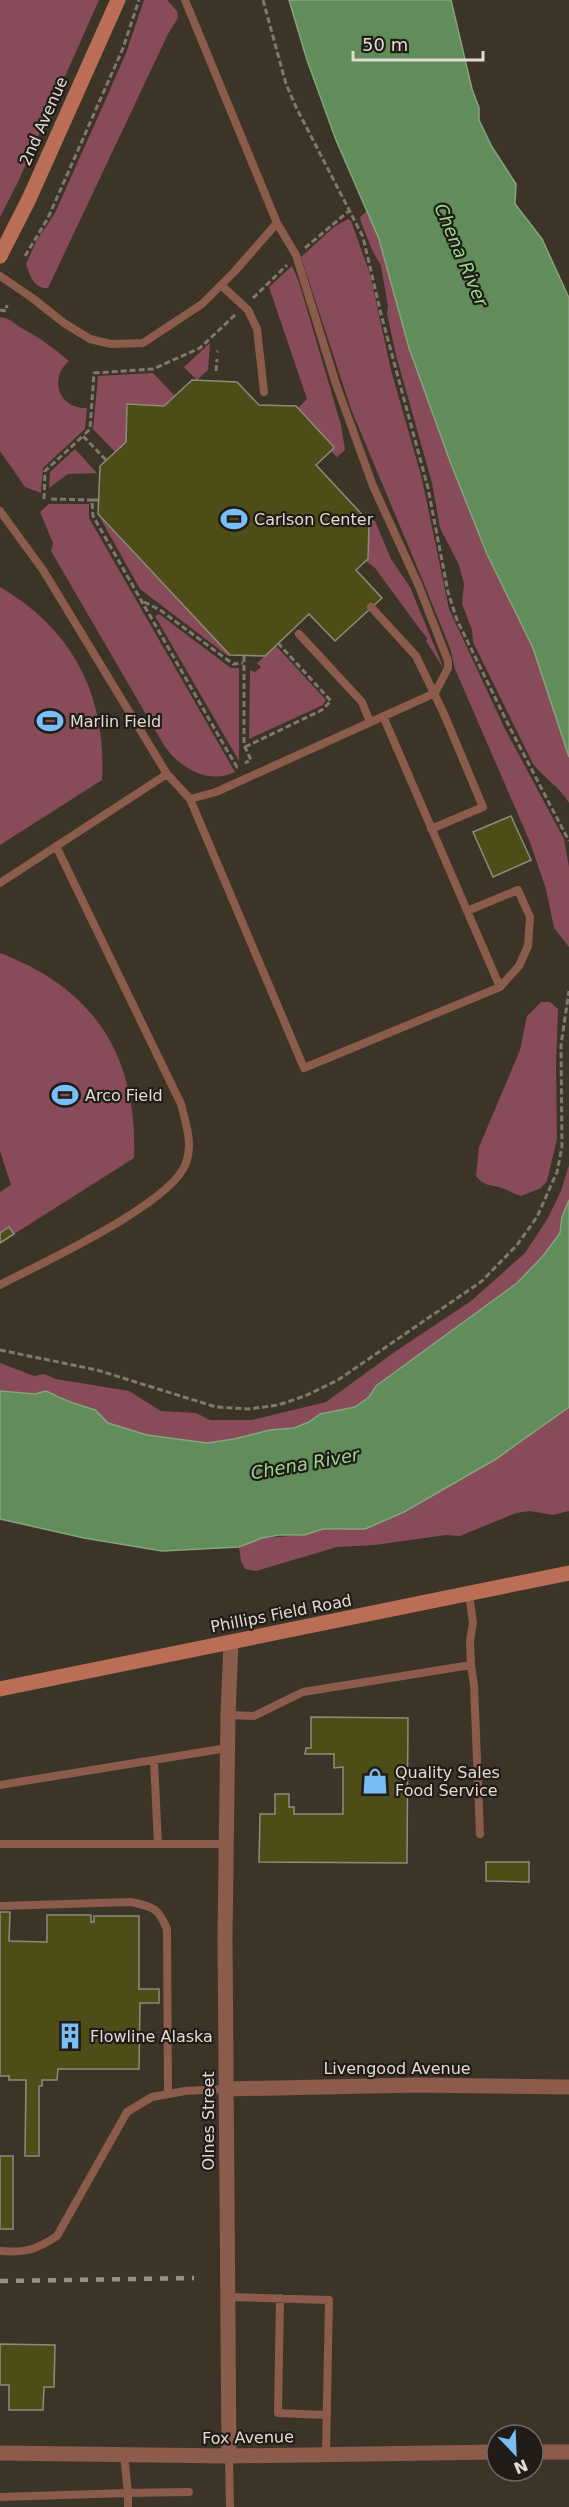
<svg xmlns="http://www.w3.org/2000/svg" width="569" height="2507" viewBox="0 0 569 2507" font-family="'DejaVu Sans',sans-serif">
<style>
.green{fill:#874b5a}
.water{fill:#608d59;stroke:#86a47d;stroke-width:1.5}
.building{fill:#4f4d17;stroke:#8c8c7c;stroke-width:1.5}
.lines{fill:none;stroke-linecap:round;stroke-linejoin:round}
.path{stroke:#80786e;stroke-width:3;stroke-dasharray:6 3;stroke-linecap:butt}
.lane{stroke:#8b5b4b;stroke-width:8}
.street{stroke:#8b5b4b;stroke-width:15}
.secondary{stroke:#b96e55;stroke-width:15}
.rail{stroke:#999188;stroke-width:4.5;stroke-dasharray:8 8;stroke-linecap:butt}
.labels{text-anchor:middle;stroke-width:4.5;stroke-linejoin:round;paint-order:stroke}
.street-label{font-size:16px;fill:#e0dad2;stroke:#211c17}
.poi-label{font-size:16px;fill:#e0dad2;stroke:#211c17;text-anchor:start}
.water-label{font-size:18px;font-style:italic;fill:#97d88d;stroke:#211c17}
</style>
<rect width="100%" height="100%" fill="#3d3428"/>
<!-- green -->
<path class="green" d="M0 0H99L18 182 0 217Z
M144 0H167L177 11 178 18 168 34 48 288C34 289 30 276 26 264L37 240 55 213 105 101 126 53Z
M367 211 379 239 409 348 451 464 487 554 533 648 569 757V803C560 787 545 779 533 764L473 642 472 630 462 604 464 584 459 565 440 528 432 483 396 355 387 314 388 306 381 266 372 250 361 222 360 217Z
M348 219 351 221 370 274 391 370 422 479 449 609 505 729 564 839 569 867V947L554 928 546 889 530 842 455 669 450 648 420 574 351 409 301 257 334 227Z
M292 266 299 282 341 425 345 450 337 457 331 451 334 448 333 445 298 408 307 399 269 287Z
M0 317C12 318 16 326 25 330 42 339 54 349 69 361 48 379 59 409 87 408L85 429 43 468 41 493 25 487 0 451Z
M210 343 208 370 197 380 184 367Z
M153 373 175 396 164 406 127 404 126 442 115 452 93 429 98 376Z
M75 449 97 473 68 474 49 488 50 472Z
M49 504H89V518L235 772C208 785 181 768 165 747L51 551 53 543 40 512Z
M99 516 230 655 228 656 140 589Z
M372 520 375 521 391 559 410 587 444 669 426 641 427 638 422 632 375 568 366 561 368 559V521Z
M0 587C73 629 107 697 102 780L0 845Z
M159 614 231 668H239V761L155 616Z
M276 646 326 700 323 705 249 739 250 670 255 672 261 667 257 663Z
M0 953C95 989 138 1057 134 1158L0 1243V1192L11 1185 0 1151Z
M541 1002H550L558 1009 556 1066 557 1139 547 1181 541 1188 521 1196C514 1194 508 1190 502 1188 490 1184 485 1187 476 1176L479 1147 520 1050 527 1016Z
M569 1165V1200L562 1217 560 1233 543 1256 517 1283 493 1302 376 1386 369 1397 355 1407 320 1414 309 1422 294 1428 270 1430 234 1439 207 1443 147 1435 107 1423 94 1410 70 1402 58 1395 0 1391V1363L34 1376 44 1374 56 1379 129 1391 161 1411 196 1413 210 1420H252L326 1402 396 1351 471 1301 525 1253 548 1218 561 1191Z
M569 1407V1511L553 1515 530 1511 516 1513 460 1536 446 1535 375 1545 337 1547 256 1571 245 1569 241 1561 239 1547 262 1538 304 1535 323 1529 341 1530 451 1484 496 1459Z"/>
<!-- water -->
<path class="water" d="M289 0H451L472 89 479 108V120L492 147 516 184 515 204 542 239 569 298V757L533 648 487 554 451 464 409 348 379 239 336 140 307 60Z
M569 1200V1407L496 1459 404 1512 365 1529H323L304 1535H279L262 1538 239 1547 162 1551 84 1538 0 1519V1391L35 1394 46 1391 70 1402 95 1410 108 1423 147 1435 207 1443 234 1439 270 1430 294 1428 309 1422 320 1414 355 1407 369 1397 376 1386 517 1283 543 1256 560 1233 562 1217Z"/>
<!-- building -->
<path class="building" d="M192 380 237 382 259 405 296 406 333 446 334 448 316 465 369 522 368 559 356 570 382 598 335 641 309 614 265 656 230 655 98 514 100 466 126 442 127 404 164 406Z
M511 816 531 860 493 877 473 832Z
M9 1227 14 1234 0 1243V1233Z
M311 1717 408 1718 407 1863 259 1862 260 1814H275V1794H289V1807H294V1814H343V1767L334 1768V1754H305L306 1748H311Z
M486 1862H529V1882L486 1881Z
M0 1912H10L9 1941 47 1942V1915H91V1922H94V1916H139V1989H159V2003H140L139 2069H58L57 2080H42V2086H39V2156H25L26 2080H9V2076H0Z
M0 2156H13V2229H0Z
M0 2344 55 2345 54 2387H44L43 2410H9V2385H0Z"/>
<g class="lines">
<!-- path -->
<path class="path" d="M263 0 286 84 296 107 363 237 381 314 428 488 448 592 457 620 510 728 569 841
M305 248 350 210
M25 256 48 218 123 48 139 0
M253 298 287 265
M0 310 6 311 7 305
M217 352 218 351
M216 371 217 359
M106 460 83 436 90 429 94 373 153 369 200 348 235 315
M44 499 45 471 83 436
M51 499 92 500
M98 500H92L93 516 221 740 237 767 239 766
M144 602 160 610 233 664 243 663
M244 656V745L251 760 245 763
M245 747 322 710 331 701 278 643
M0 1350 97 1370 216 1407 249 1409 278 1405 305 1396 338 1380 482 1281 517 1245 537 1217 557 1172 562 1147 561 1045 569 991"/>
<!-- lane -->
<path class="lane" d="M0 276 31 297 64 323 90 339 111 344 143 343 202 304 235 271 277 223 185 0
M221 285 248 310 257 329 264 392
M0 511 43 570 167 774 190 799 216 792 435 693 448 668V661L418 584 373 486 336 384 296 255 277 223
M371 607 416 656 444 714 483 807 431 829
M299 634 362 702 370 722
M383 716 500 987
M190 799 304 1068 500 987 519 966 528 946 530 917 518 890 467 911
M0 883 167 774
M0 1285C41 1263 172 1204 186 1163 193 1143 186 1124 181 1104L56 846
M471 1665 474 1685 480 1834
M228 1715 254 1716 303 1692 471 1665 470 1641 473 1623 469 1594
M154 1760 158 1844
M0 1785 227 1748
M0 1844H226
M0 1906 131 1902C153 1907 158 1907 167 1929L168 2094
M0 2251C25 2253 36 2250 57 2236L127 2112 152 2097 185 2091 225 2089
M227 2297 329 2300 326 2453
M280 2298 278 2413 327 2415
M124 2455 128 2493 189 2492
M229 2456 230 2507
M0 2497 128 2493V2507"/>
<!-- street -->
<path class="street" d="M225 2089 417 2085 569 2087
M533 2452H569
M0 2453 229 2456 497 2452
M229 2456 225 1937 228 1715 231 1642"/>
<!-- secondary -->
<path class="secondary" d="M0 256 29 199 118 0
M0 1689 569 1573"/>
<!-- rail -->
<path class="rail" d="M0 2281 194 2278"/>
</g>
<!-- icons -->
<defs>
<g id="stadium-bare" transform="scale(2.07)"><path d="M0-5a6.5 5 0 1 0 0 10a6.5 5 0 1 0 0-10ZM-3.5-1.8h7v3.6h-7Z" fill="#78bff7" stroke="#211c17" stroke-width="2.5" paint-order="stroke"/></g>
<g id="shop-bare" transform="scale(2.07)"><path d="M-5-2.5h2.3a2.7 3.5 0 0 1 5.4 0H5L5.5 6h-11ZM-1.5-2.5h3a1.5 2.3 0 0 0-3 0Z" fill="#78bff7" stroke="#211c17" stroke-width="2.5" paint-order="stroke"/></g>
<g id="building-bare" transform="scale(2.07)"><path d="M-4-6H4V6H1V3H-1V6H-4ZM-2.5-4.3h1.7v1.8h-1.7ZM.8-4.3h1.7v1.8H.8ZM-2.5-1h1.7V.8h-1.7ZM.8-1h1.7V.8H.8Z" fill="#78bff7" stroke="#211c17" stroke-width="2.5" paint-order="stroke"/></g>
</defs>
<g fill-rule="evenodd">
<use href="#stadium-bare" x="234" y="519"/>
<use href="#stadium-bare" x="50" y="721"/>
<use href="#stadium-bare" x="65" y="1095"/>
<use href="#shop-bare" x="375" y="1781"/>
<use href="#building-bare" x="70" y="2036"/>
</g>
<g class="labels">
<!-- street labels -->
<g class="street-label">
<text transform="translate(43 121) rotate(-66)" y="6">2nd Avenue</text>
<text transform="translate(281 1613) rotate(-11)" y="6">Phillips Field Road</text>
<text x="397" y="2074">Livengood Avenue</text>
<text transform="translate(208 2121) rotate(-90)" y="6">Olnes Street</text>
<text transform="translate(248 2437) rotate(-1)" y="6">Fox Avenue</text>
</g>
<!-- poi labels -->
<g class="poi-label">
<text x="254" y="525">Carlson Center</text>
<text x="70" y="727">Marlin Field</text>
<text x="85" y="1101">Arco Field</text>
<text x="395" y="1778">Quality Sales<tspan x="395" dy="18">Food Service</tspan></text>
<text x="90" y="2042">Flowline Alaska</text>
</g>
<!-- water labels -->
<g class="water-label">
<text transform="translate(461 255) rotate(67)" y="6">Chena River</text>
<text transform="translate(305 1464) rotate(-10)" y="6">Chena River</text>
</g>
</g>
<!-- north arrow -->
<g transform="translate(515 2453) rotate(157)"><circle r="28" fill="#211c17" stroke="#6d6862" stroke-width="1.5"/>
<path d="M0-4.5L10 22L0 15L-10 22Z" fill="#78bff7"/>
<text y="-9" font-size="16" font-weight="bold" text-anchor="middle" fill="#e0dad2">N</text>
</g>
<!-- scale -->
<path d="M353 51v9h130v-9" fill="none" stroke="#e0dad2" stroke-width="3"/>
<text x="362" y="51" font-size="18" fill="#e0dad2" stroke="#211c17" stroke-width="4.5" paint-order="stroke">50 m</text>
</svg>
